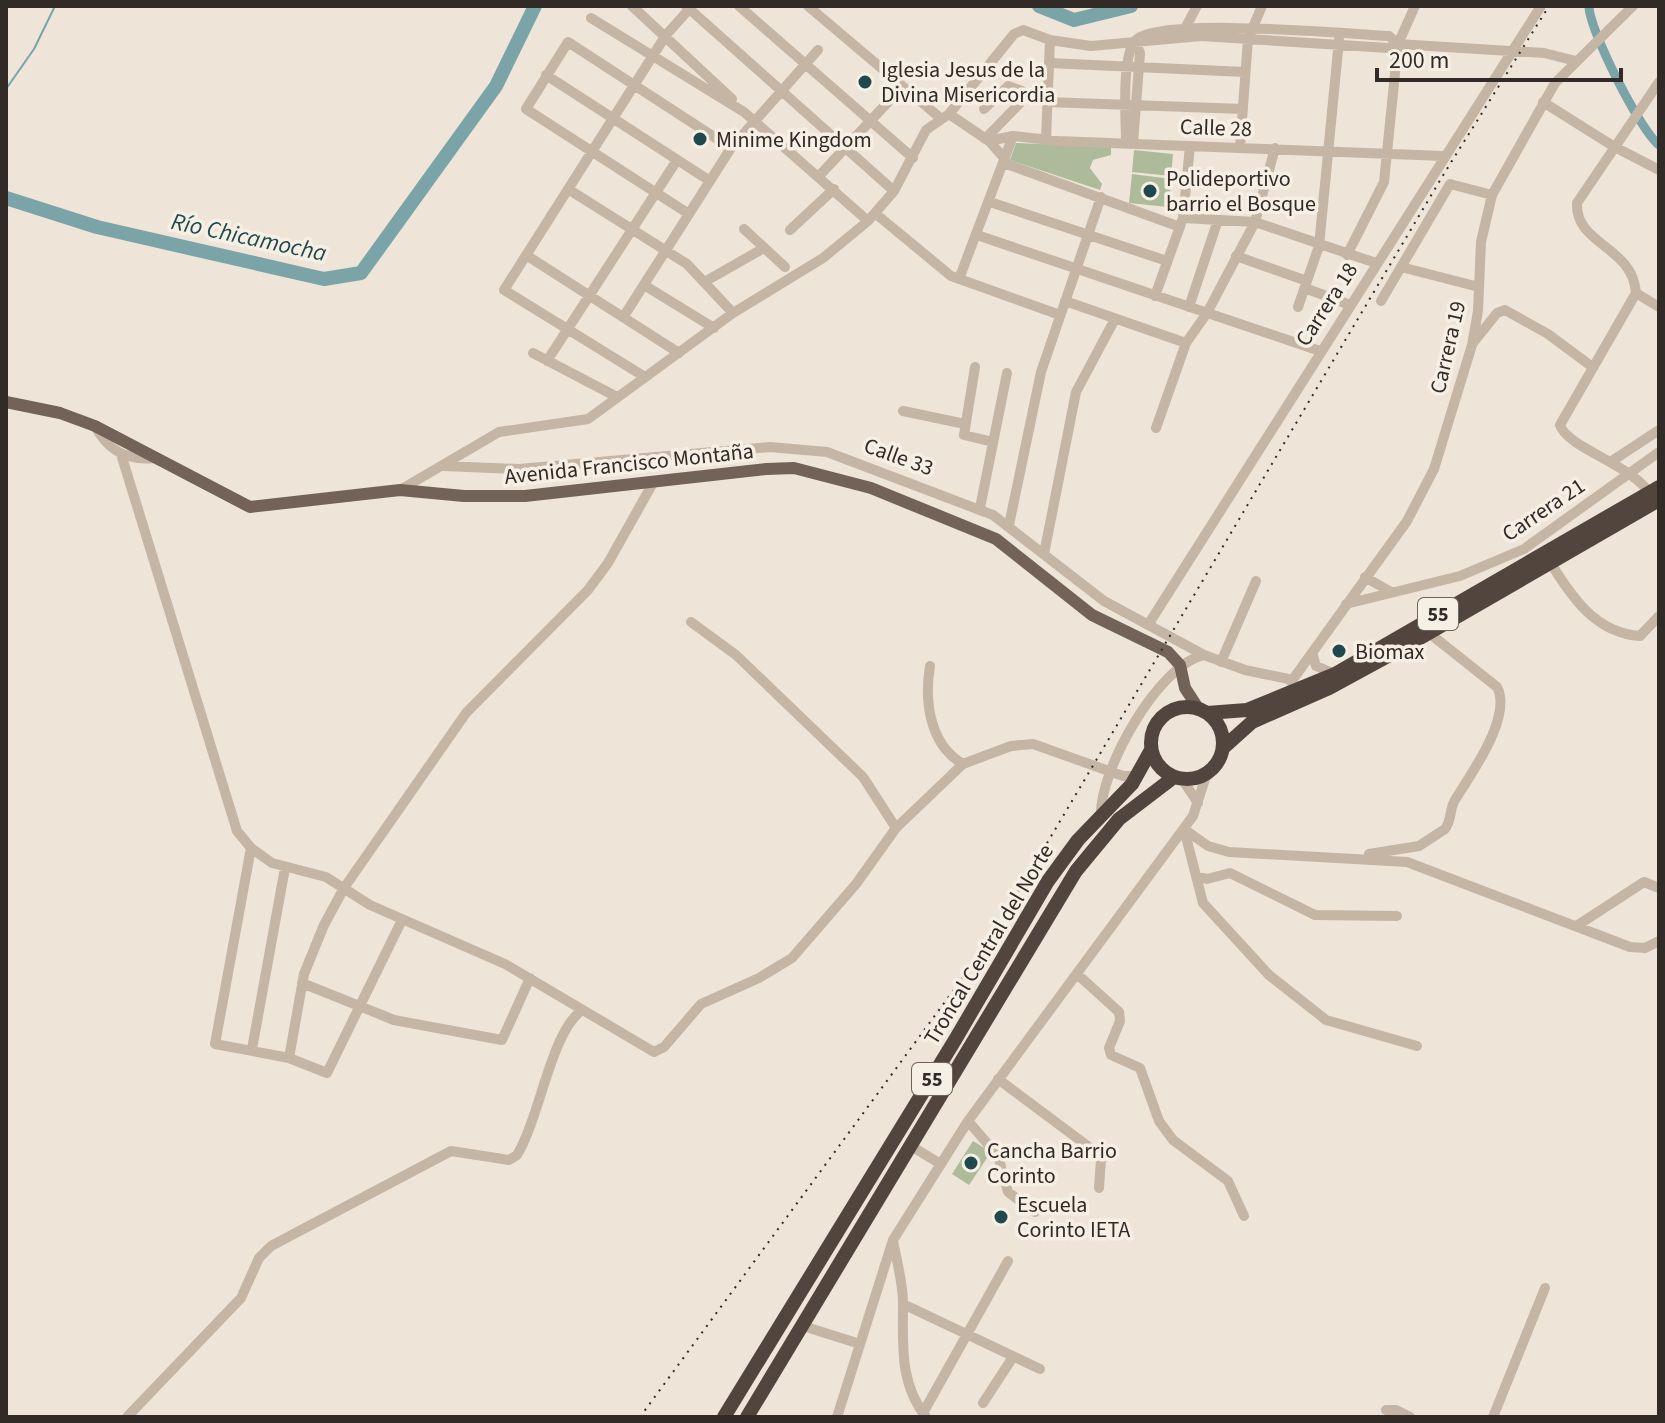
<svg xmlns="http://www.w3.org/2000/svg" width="1665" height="1423" viewBox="0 0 1665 1423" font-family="'Source Sans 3',sans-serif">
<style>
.green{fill:#aebb9a}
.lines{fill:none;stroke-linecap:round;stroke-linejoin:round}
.stream{stroke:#7aa4a8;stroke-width:2}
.canal{stroke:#7aa4a8;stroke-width:9}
.river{stroke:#7aa4a8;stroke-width:14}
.minor{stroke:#c5b5a5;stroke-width:10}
.major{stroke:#726258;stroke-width:12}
.highway{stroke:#52453d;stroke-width:14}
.rail{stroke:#312a26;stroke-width:2;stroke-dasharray:2 6;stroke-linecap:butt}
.poi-dot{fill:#1f494f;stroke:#f6efe4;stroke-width:3}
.labels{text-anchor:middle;stroke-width:7;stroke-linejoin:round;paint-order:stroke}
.shield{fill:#f6efe4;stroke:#6c655f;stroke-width:2}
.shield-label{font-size:20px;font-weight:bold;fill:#312a26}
.poi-label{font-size:22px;fill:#312a26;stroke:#f6efe4;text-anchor:start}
.street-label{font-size:22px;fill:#312a26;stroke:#f6efe4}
.water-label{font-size:24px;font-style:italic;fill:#1f494f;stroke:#f6efe4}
</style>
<rect width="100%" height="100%" fill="#eee5d8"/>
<!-- green -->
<path class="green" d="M1016 143 1111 147V155L1093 160 1090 168 1102 184 1100 190 1010 160Z
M1134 150 1173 154 1171 176 1132 172Z
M1132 174 1172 179 1168 207 1129 203Z
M973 1141 991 1152 969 1185 952 1174Z"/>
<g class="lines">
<!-- stream -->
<path class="stream" d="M6 89 34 49 55 6"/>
<!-- canal -->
<path class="canal" d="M1589 6C1589 30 1640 130 1659 145"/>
<!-- river -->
<path class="river" d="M1039 6 1074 20 1131 6
M6 198 97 227 324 279 361 273 496 86 535 6"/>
<!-- minor -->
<path class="minor" d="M632 6 732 99
M686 6 894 191
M739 6 913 158
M808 6 939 117
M591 18 744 112 868 221
M1183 32 1197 6
M1049 63 1245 72
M546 75 710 181
M1047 102 1243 109
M1543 102 1613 146 1659 170
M984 109 1008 86 1022 91 1020 103 985 139
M949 114 1014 34 1023 30 1050 40 1091 46 1201 36 1388 48 1398 44 1544 53 1576 61
M1046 140 1050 40
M989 141 1013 136 1058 141 1443 156
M1126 143C1126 120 1121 58 1135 41 1155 16 1348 34 1389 36L1398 44
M1133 143 1140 53 1135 41
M1240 147 1248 39 1262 6
M1004 163 1180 227
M819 176 902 87
M568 189 687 264 733 313
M990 202 1167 261
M689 214 526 109 568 42 731 148
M876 214 951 276 1060 315
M1183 218 1255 222 1376 263
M744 229 785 267
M790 230 834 189
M977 235 1320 351
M526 255 679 353
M1347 255 1384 182 1398 44 1415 6
M1236 256 1307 281
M1401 267 1479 287
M959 279 1013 136
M706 281 764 248
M644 285 714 328
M1305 288 1350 305
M1636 293 1659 307
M1155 296 1183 218 1190 146
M1065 301 1186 343
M1381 301 1450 184 1492 195
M1189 307 1218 220
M1298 307 1319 246 1339 40
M624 316 731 148 818 50
M1473 343 1497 313 1505 310 1548 334 1591 366
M533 353 617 397
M547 361 677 160
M975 367 964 435 993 442
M645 377 504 290 666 35 692 6
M903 411 965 424
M95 426C108 451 127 461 155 458
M1156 428 1186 343 1207 313 1255 222 1275 148
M121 454 237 831 251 848 272 863 326 877 370 905 505 964 654 1052 664 1047 701 1004 759 978 792 958 856 884 896 828 963 764 1011 746 1033 744 1123 776H1138
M1612 461 1659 430
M443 466 519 469 770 447 827 452 993 515 1104 601 1204 655 1245 670 1293 680
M400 490 499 432 588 419 733 313 823 258 868 221 894 191 926 130 949 114 989 141 1005 159
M1652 497C1634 464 1568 449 1560 425L1636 293C1633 246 1575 245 1577 203L1659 82
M980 508 1007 373
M1009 525 1041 372 1101 197
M1044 554 1076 392 1115 319
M1550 562C1571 596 1595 633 1640 636L1659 616
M1365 577 1391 592
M1346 604 1460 576 1524 549 1659 452
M691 622 736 655 863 777 896 828
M1148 625 1541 6
M1312 653 1316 666 1333 673
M1221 662 1256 581
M930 666C924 702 930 745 963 764
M1291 682 1407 521 1434 469 1472 345 1478 311 1481 242 1492 195 1555 83 1633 6
M1182 779 1198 803
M1101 816C1099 771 1158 665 1204 655
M1184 829 1208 846 1229 852 1407 862 1630 947 1645 948 1659 941
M1184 829 1203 903 1269 975 1326 1020 1417 1046
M251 848 215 1044 289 1058 327 1073 402 920
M1369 854 1419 846 1445 829C1452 820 1449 810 1455 800 1470 775 1513 717 1497 687L1429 633
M1196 876 1207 879 1230 873 1315 915 1397 916
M1578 925 1644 882 1659 888
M1077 974 1119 1012 1120 1021 1109 1048 1111 1055 1140 1068 1159 1121 1173 1140 1228 1181 1244 1216
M302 983 394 1020 502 1040 530 978
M252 1049 285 868
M289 1058 304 974 324 925 344 888 466 713 588 590 608 563 653 483
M998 1079 1097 1153 1101 1159 1099 1188
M968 1121 998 1156 1008 1192 1035 1212
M911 1146 939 1163
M893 1241C897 1262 903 1283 903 1303 903 1344 899 1383 926 1417
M903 1304 1040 1369
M803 1326 860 1344
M983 1403 1013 1357
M1386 1410H1396L1410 1417
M923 1413 1008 1261
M127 1417 241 1298 259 1258 271 1246 451 1151 509 1160 517 1155C540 1117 551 1033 581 1011
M837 1417 893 1240 968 1121 1193 816 1207 773
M1493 1417 1545 1288"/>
<!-- major -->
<path class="major" d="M6 402 60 413 95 426 250 507 400 490 464 496H525L766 469 794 468 871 488 996 539 1092 615 1168 652 1180 665 1185 688 1198 708"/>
<!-- highway -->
<path class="highway" d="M1151 743a36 36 0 1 1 72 0a36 36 0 1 1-72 0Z
M1207 713 1247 710 1335 674 1659 487
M1223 748 1252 722 1329 688 1408 645 1659 500
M724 1417 955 1040 1048 881 1078 840 1132 784 1151 750
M747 1417 1076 871 1119 819 1174 777"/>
<!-- rail -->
<path class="rail" d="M640 1417 986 946 1445 172 1549 6"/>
</g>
<!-- markers -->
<g class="poi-dot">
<circle cx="865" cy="82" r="8"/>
<circle cx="700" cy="139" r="8"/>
<circle cx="1150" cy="191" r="8"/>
<circle cx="1339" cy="651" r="8"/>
<circle cx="971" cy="1163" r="8"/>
<circle cx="1001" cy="1217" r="8"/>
</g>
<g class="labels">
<!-- shield labels -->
<g class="shield">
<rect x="1418" y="598" width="40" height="32" rx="6"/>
<rect x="912" y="1063" width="40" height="32" rx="6"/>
</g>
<g class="shield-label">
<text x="1438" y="621">55</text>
<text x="932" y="1086">55</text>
</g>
<!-- poi labels -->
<g class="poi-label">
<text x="881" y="77">Iglesia Jesus de la<tspan x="881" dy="25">Divina Misericordia</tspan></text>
<text x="716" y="147">Minime Kingdom</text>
<text x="1166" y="186">Polideportivo<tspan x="1166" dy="25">barrio el Bosque</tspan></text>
<text x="1355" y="659">Biomax</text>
<text x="987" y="1158">Cancha Barrio<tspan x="987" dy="25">Corinto</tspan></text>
<text x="1017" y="1212">Escuela<tspan x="1017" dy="25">Corinto IETA</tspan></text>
</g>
<!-- street labels -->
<g class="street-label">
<text transform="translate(1216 127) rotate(2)" y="8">Calle 28</text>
<text transform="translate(1326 304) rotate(-57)" y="8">Carrera 18</text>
<text transform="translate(1447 347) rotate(-77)" y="8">Carrera 19</text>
<text transform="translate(899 456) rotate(20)" y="8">Calle 33</text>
<text transform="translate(629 463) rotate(-6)" y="8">Avenida Francisco Montaña</text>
<text transform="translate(1543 509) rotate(-34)" y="8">Carrera 21</text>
<text transform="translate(988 944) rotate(-59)" y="8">Troncal Central del Norte</text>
</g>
<!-- water labels -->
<g class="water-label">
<text transform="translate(249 237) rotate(12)" y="8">Río Chicamocha</text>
</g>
</g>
<!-- border -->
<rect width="1665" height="1423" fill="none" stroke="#312a26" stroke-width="16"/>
<!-- scale -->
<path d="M1377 68v12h244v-12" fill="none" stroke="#312a26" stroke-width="4"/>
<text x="1389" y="68" font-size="24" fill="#312a26" stroke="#f6efe4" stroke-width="6" paint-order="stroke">200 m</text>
</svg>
